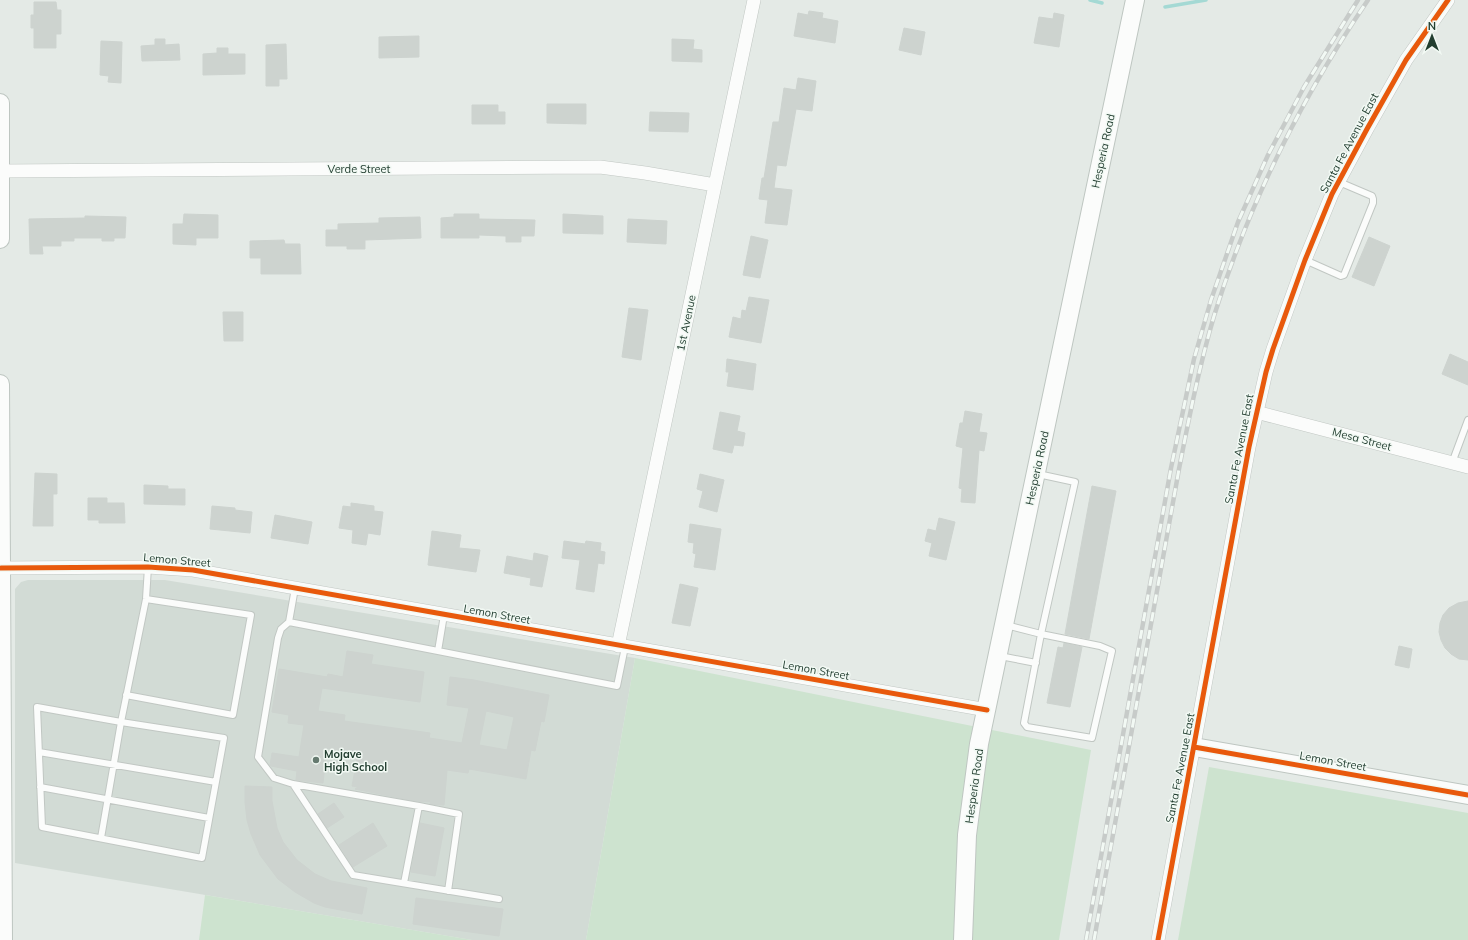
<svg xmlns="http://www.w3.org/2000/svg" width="1468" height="940" viewBox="0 0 1468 940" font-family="Mulish,sans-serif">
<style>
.built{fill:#d2dbd5}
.green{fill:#cde3cf}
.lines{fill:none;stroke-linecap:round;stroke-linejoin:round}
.stream{stroke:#a4d9d4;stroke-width:3.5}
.building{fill:#cdd3cf;stroke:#cdd3cf;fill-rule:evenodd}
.lane-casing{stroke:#c1c7c3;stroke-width:8}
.street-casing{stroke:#c1c7c3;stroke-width:14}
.secondary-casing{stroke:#bec6c1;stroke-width:20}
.lane{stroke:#fbfcfb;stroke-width:6}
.street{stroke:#fbfcfb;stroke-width:13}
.secondary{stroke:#fbfcfb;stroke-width:18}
.rail-casing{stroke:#c7cbc9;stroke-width:4.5}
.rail{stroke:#f2f9f4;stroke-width:3;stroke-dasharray:9;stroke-linecap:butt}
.cycleway-casing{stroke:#f2f9f4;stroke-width:8}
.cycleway{stroke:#e8590c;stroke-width:5}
.poi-dot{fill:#667a70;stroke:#f2f9f4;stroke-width:1.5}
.labels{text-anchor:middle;stroke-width:3;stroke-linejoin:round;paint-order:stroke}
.street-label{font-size:11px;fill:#223e30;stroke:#f2f9f4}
.poi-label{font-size:11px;font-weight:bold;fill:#223e30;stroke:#f2f9f4;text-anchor:start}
</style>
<rect width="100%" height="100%" fill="#e4eae6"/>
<!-- built -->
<path class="built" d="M28 580H165L635 658 586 940H472L15 863V589L21 582Z"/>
<!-- green -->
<path class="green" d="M635 658 1091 750 1059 940H586Z
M1209 767 1468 813V940H1178Z
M205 895 472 940H199Z"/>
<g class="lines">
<!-- stream -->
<path class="stream" d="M1090 0 1102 3
M1165 7 1206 0"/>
</g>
<!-- building -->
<path class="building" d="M34 2H56L57 10H61V34H56V48H34V28H31V15H34Z
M809 11 823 13 822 18 838 21 835 43 794 36 798 13 808 15Z
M1054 13 1064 15 1059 47 1034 43 1039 17 1053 19Z
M904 28 925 32 921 55 899 50Z
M419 36V57L379 58V37Z
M155 39H165V45L179 44 180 60 142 61 141 46 155 45Z
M672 39 694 40 693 49 702 50V62L672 61Z
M101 41 122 42 121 83 108 82 109 76 100 75Z
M286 44 287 79H279V86H266V45Z
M217 48H228V54H245V74L203 75V54L217 53Z
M798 78 816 81 812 111 796 109 786 166 777 165 774 188 792 190 787 225 765 223 768 200 759 199 762 178H764L773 122H779L784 88 796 90Z
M547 104H586V124L547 123Z
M472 105H498V112H505V124H472Z
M650 112 689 113 688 132 649 131Z
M184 214 218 215V238H196V245L173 244V224H183Z
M454 214H479V219L535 220 534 236H521V242H506V236L479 235V238H441V218L454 217Z
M563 214 603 216V234L563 233Z
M85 216 126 217 125 238H114V241H102V238H74V241H61V246H42L43 254H30L29 219 85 218Z
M420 217 421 238 365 240V249H347V246H326V230H338V224L379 223V218Z
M628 219 667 221 666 244 627 242Z
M751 236 768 240 760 278 743 275Z
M1369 237 1390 246 1374 286 1352 277Z
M284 240 285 244H300L301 274H261V258H250V241Z
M749 297 769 300 761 343 729 337 733 317 741 319 742 310 746 311Z
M629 308 648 310 641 360 622 357Z
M223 312H243V341H224Z
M1450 354 1468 362V385L1442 374Z
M727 359 756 364 753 390 727 386 729 372H726Z
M965 411 982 414 979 432 987 433 984 451 979 450 975 503 961 502 962 489 959 488 963 448 956 446 960 423H963Z
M720 412 740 416 737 431 745 433 743 446 734 445 732 453 713 449Z
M35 473 57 474V494H53V526H33Z
M700 474 724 480 717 512 699 507 703 491 697 489Z
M144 485 168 486V489H185V505L144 504Z
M1092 486 1116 491 1089 639 1065 634Z
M88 498H107V503H124L125 523H99V520H88Z
M351 503 374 506V511L383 512 380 535 368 533 366 545 352 543 353 530 339 528 343 506 351 507Z
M212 506 235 508V510L252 512 250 533 210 529Z
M275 515 312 522 308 544 271 538Z
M939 518 955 522 946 560 929 556 932 543 925 541 928 529 936 531Z
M690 524 721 529 715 570 694 567 696 554 693 553 694 543 688 542Z
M432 531 461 535 459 548 480 550 476 572 428 565Z
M564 541 585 544 586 541 601 543 600 551 605 552 604 564 598 563 594 592 576 589 580 560 562 558Z
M534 553 548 556 542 587 530 585 531 578 504 573 507 556 533 561Z
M680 584 698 588 690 626 672 623Z
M1468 601V660L1459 659 1451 654 1445 648 1441 640 1439 632 1440 623 1443 615 1449 608 1458 603Z
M1064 643 1082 647 1070 707 1047 703 1058 647 1063 648Z
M1399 646 1412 649 1409 668 1395 665Z
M347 651 373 655 371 664 424 672 420 702 322 688 318 711 345 715 344 721 430 733 429 738 462 743 469 708 447 705 450 677 474 680 549 695 544 722 541 721 535 751 531 750 526 779 469 769 468 773 447 770 444 805 430 804 431 802 415 801 355 789 358 787 352 786 358 753 327 748 323 783 296 780 297 771 271 766 270 765 272 753 299 757 304 725 288 723 289 715 272 712 279 669 327 677 328 674 343 677ZM486 711 514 717 507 750 479 745Z
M245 786 272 787V801L277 828 283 842 297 860 315 874 331 881 367 888 362 914 325 907 314 903 295 892 278 879 260 855 251 834 247 820 245 802Z
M334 803 344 817 327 828 318 814Z
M373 823 387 846 353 867 339 845Z
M420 823 444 828 435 876 411 872Z
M416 898 503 909 499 936 413 924Z"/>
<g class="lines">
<!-- lane casing -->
<g class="lane-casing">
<path id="lane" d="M1305 260 1341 276 1344 275 1373 203V199L1372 196 1339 182
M1452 463 1468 420
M295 588 289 622 438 651
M444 615 438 651 617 686 625 647
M289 622 281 629 278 638 258 757 274 778 293 784 353 875 499 899
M1006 625 1041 634 1075 482 1038 474
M1041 634 1100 646 1112 651 1092 738 1027 727 1024 723Z
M1000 656 1036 663
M126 695 233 715 251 615 146 599
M39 752 216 782
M293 784 419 806 404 883
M40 787 209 818
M419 806 459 814 448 891
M101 838 121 722 224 738 202 858 42 827 37 707 121 722 146 599 148 567"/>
</g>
<!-- street casing -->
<g class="street-casing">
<path id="street" d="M1 171 600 167 645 173 715 185
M1256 412 1468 467
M1 568 148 567 193 570 987 710
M618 646 754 0
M1158 940 1249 447 1266 372 1273 349 1305 260 1332 194 1367 129 1406 60 1448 0"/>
</g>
<!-- secondary casing -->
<g class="secondary-casing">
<path id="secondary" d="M0 103V239
M0 384 3 940
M1194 747 1468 795
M963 940 967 835 979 744 1135 0"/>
</g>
<!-- lane -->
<use href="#lane" class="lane"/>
<!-- street -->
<use href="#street" class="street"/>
<!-- secondary -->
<use href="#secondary" class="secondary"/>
<!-- rail casing -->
<g class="rail-casing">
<path id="rail" d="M1086 940 1171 468 1194 359 1211 300 1238 222 1268 155 1304 87 1358 0
M1094 940 1179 469C1189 418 1199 367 1214 316 1249 203 1302 97 1368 0"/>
</g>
<!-- rail -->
<use href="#rail" class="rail"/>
<!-- cycleway casing -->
<g class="cycleway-casing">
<path id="cycleway" d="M1 568 148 567 193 570 987 710
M1194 747 1468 795
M1158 940 1249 447 1266 372 1273 349 1305 260 1332 194 1367 129 1406 60 1448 0"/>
</g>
<!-- cycleway -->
<use href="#cycleway" class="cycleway"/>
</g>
<!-- markers -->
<circle class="poi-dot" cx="316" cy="760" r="4"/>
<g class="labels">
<!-- street labels -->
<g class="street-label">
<text transform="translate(1349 143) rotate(-62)" y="4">Santa Fe Avenue East</text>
<text transform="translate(1103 151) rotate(-78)" y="4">Hesperia Road</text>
<text x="359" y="173">Verde Street</text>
<text transform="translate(686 323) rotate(-78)" y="4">1st Avenue</text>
<text transform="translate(1362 439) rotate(15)" y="4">Mesa Street</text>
<text transform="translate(1239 449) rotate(-79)" y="4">Santa Fe Avenue East</text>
<text transform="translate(1037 468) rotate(-78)" y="4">Hesperia Road</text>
<text transform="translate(177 560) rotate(5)" y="4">Lemon Street</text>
<text transform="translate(497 614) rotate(10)" y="4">Lemon Street</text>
<text transform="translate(816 670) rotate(10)" y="4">Lemon Street</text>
<text transform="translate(1333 761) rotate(10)" y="4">Lemon Street</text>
<text transform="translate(1180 768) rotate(-79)" y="4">Santa Fe Avenue East</text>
<text transform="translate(974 786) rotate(-82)" y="4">Hesperia Road</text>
</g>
<!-- poi labels -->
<g class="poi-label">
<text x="324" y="758">Mojave<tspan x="324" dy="13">High School</tspan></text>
</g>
</g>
<!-- north arrow -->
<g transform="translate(1432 36)" stroke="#f2f9f4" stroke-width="3" paint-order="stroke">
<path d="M0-3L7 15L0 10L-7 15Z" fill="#223e30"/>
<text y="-6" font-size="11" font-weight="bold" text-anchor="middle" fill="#223e30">N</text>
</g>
</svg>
